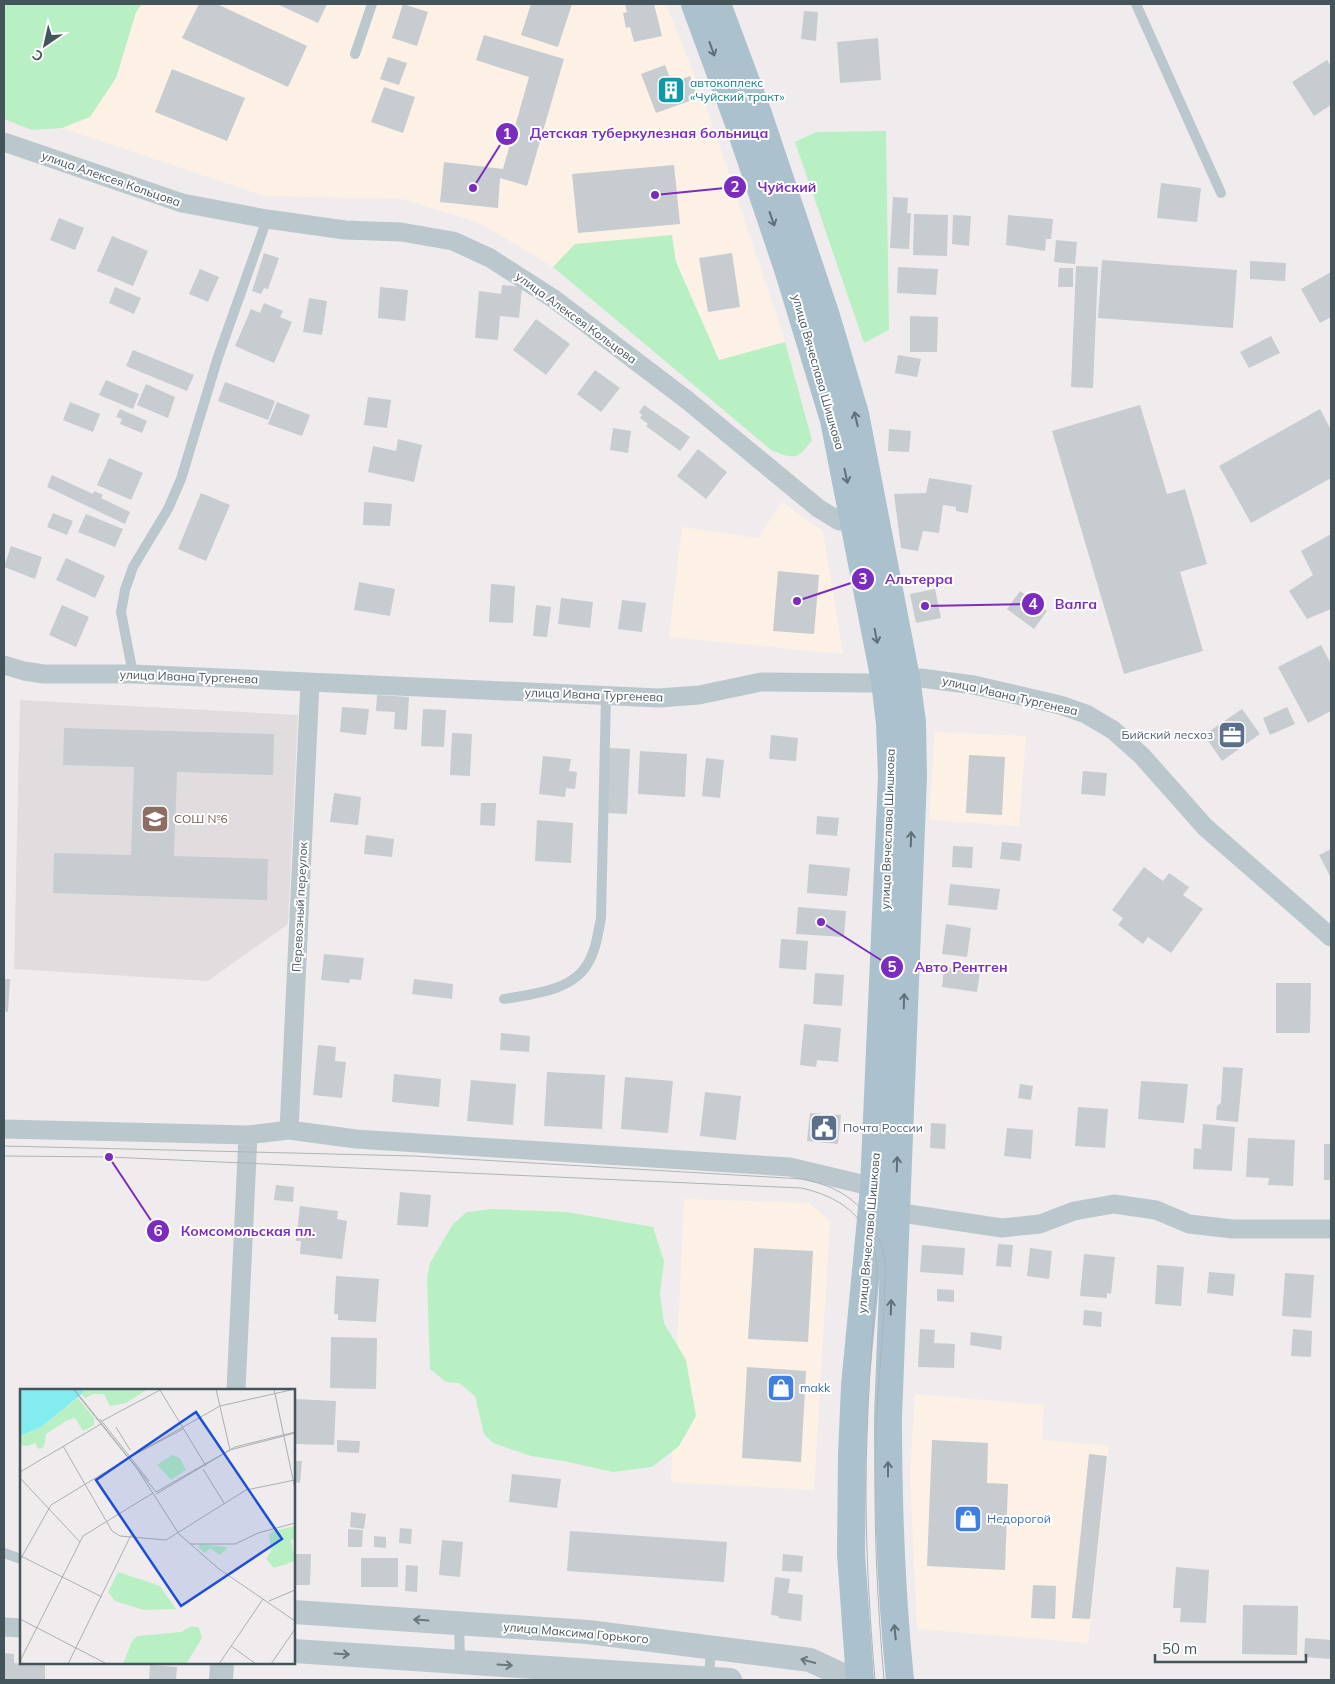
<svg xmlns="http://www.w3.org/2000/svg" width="1335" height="1684" viewBox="0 0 1335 1684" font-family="Mulish,sans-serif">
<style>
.commercial{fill:#fcf1e4}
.education{fill:#e1dddf}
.green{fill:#b8f0c4}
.building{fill:#c6ccd0}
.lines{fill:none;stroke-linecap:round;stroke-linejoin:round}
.service{stroke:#bac8cd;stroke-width:10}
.minor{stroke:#bac8cd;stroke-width:19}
.tertiary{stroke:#bac8cd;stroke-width:24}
.primary{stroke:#abc2ce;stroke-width:28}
.tram{stroke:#aeb4b8;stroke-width:1}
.oneway{stroke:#5e7078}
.oneway2{stroke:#67777d}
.labels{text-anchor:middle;stroke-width:4;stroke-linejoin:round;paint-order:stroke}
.culture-label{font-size:12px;fill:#0d838f;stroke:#fff;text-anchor:start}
.street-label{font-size:12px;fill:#44545b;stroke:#fff}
.service-label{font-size:12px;fill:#4e5e75;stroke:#fff;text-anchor:end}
.education-label{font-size:12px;fill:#785e54;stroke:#fff;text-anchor:start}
.shop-label{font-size:12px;fill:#366cbe;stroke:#fff;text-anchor:start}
.inset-road{fill:none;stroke:#abafb3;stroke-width:1}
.view{fill:#1d4ed8;fill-opacity:0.15;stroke:#1d4ed8;stroke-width:2.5}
.inset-edge{fill:none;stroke:#44545b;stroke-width:2.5}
.leader{fill:none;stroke:#7b2cbf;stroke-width:2}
.callout-dot{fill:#7b2cbf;stroke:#fff;stroke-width:2}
.mark-label{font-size:15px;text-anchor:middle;font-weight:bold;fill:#fff}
.callout-label{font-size:14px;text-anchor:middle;font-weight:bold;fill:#7b2cbf;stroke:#fff;stroke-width:4;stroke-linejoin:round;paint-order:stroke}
</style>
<rect width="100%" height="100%" fill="#f0eced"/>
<!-- commercial -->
<path class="commercial" d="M142 4H666L704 100 785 342 719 360 676 262 575 244 553 267 480 223 402 199 264 196 62 128 90 117 116 78 136 12Z
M782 502 823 532 843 654 669 637 682 527 758 538Z
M935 732 1026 736 1019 826 929 820Z
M684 1199 809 1203 830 1221 814 1490 671 1482Z
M915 1394 1044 1405 1042 1440 1109 1446 1088 1643 917 1629 910 1474Z"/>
<!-- education -->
<path class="education" d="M20 700 298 715 288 924 208 981 14 969Z"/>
<!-- green -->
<path class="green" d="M4 4H142L136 12 116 78 90 117 62 128 32 130 4 119Z
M886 131 889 330 864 343 795 142 816 132Z
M672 235 676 262 719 360 785 342 812 440C797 461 794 459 771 450L553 267 575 244Z
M492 1209 567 1212 653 1227 664 1261 660 1294 664 1323 686 1360 696 1416 679 1446 652 1467 613 1472 564 1461 531 1456 493 1443 484 1434 475 1396 459 1383 446 1382 430 1369 427 1278 430 1263 453 1224 467 1212Z"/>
<!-- building -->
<path class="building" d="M199 4H217L307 46 288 87 182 38Z
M277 4H327L318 23Z
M403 4 428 12 417 46 392 38Z
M531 4H572L558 47 521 35Z
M625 4H654L662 36 634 42 630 27 626 28 623 13 627 12Z
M804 11 818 12 816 41 801 39Z
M484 35 564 59 527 186 500 178 498 208 440 202 444 162 503 169 529 77 476 60Z
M878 38 881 80 840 83 837 42Z
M388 57 407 63 399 85 380 79Z
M1327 60 1331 67V105L1314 116 1292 82Z
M665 65 672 83 690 76 698 98 656 113 641 74Z
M172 69 245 98 227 141 155 112Z
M384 87 415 97 403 133 371 122Z
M674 165 680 224 578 233 572 174Z
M1161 183 1201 188 1197 222 1157 218Z
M893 197 908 198 907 213H911L909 249 890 248Z
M914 214 948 215 947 256 913 255Z
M953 215 971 216 969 246 952 244Z
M1008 215 1053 219 1051 239H1046L1045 251 1006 245Z
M59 218 84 228 75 250 50 240Z
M112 236 148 251 133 286 97 271Z
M1056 240 1077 242 1075 264 1054 262Z
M264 253 279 258 268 289 264 288 261 294 252 291Z
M732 253 740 307 708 312 699 258Z
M1102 260 1237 270 1233 328 1098 318Z
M1250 261 1286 263 1285 281 1250 279Z
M1076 266 1098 267 1093 388 1071 387Z
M898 267 938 269 936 295 897 293Z
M1059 268H1073V287H1058Z
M200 269 219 277 208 302 189 294Z
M1331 272V317L1320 323 1301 289Z
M502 285 522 287 519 318 500 316 498 340 475 338 479 291 501 294Z
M115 287 141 298 134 314 109 303Z
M380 287 408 290 405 321 378 318Z
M309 298 327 301 322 335 303 332Z
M264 303 283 311 280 317 292 322 274 363 235 346 251 309 260 313Z
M910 316 938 317 937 352H910Z
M536 319 570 344 546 375 513 350Z
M1271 336 1280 353 1249 368 1240 352Z
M133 350 194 375 187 391 126 366Z
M898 355 921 359 917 377 895 373Z
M595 370 620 388 601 412 577 394Z
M106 380 139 394 133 409 99 395Z
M225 382 275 401 268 420 218 401Z
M146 384 175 397 168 418 137 405Z
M368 397 391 400 387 428 364 425Z
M70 402 100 414 93 432 63 420Z
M277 402 310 415 302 436 268 424Z
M644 405 690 437 680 451 646 426 648 424 640 418 642 415 639 412Z
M1140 405 1167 494 1185 489 1207 564 1180 572 1203 651 1124 674 1052 431Z
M120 409 147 421 142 433 120 424 122 419 116 417Z
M1320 409 1331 430V478L1251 523 1219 466Z
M613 428 631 431 628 453 610 450Z
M889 429 911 431 909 452 888 451Z
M398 439 422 445 414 482 368 472 373 446 396 451Z
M698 449 727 472 706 499 677 476Z
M109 458 143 473 131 500 97 485Z
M52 475 93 494 94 491 103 495 101 498 130 512 125 524 47 487Z
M929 478 972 485 968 513 956 511V507L943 505 939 533 923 531 918 551 901 548 894 494 926 493Z
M201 493 230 505 206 561 178 549Z
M364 502 392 504 390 526 363 525Z
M53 513 73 521 67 535 47 527Z
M86 514 123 529 115 547 78 532Z
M1331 534V609L1307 619 1289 591 1313 575 1301 551Z
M11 546 42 557 35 579 4 567Z
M66 558 105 576 95 598 56 580Z
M778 571 819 575 814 634 773 631Z
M359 582 395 589 390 616 354 610Z
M491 584 515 586 513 623 489 622Z
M935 589 941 618 916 623 910 594Z
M1020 591 1047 611 1034 629 1007 609Z
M561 598 593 602 590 628 558 624Z
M622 600 646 603 642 632 618 629Z
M62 605 89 617 76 647 49 635Z
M536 605 551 607 547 637 533 636Z
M1321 645 1331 664V711L1308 723 1278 667Z
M377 695 409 697 407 730 394 729 395 712 376 711Z
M342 707 369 709 366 735 340 732Z
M1287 707 1295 724 1270 735 1263 718Z
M423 709 446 710 444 747 421 746Z
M1242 709 1260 734 1222 761 1204 735Z
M64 728 274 734 273 775 177 772 174 856 268 859 267 900 53 893 54 853 131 855 134 767 63 765Z
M452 733 472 734 470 776 450 775Z
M771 735 798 738 796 761 769 759Z
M609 748 630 749 627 814 606 813Z
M640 751 687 754 685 797 638 794Z
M969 755 1005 757 1002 815 966 813Z
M543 756 571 759 569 771 577 772 575 789 566 788 565 797 539 794Z
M706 758 724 760 720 798 702 796Z
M1083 771 1107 773 1105 796 1081 794Z
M334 793 361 797 358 825 330 822Z
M481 803H496L495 826 480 825Z
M817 816 839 818 837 836 816 834Z
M537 820 573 823 571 863 535 861Z
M366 835 394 839 392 857 364 854Z
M1002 842 1022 844 1020 861 1000 859Z
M953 846 973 847 972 868 952 867Z
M1331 849V878L1319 855Z
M809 864 850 868 847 896 807 893Z
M1144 867 1163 881 1169 873 1189 887 1183 895 1203 909 1171 953 1148 937 1143 944 1118 925 1123 918 1112 910Z
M950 884 1000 889 997 910 948 905Z
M798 907 846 911 844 937 796 934Z
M946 924 971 928 967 957 942 954Z
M781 939 808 941 806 970 779 968Z
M324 954 364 958 361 980 350 979 349 983 321 980Z
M944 967 980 972 977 992 942 987Z
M815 973 844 975 842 1006 813 1004Z
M4 979H10L8 1012 4 1011Z
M414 979 453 984 452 999 412 994Z
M1276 983H1311L1310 1033H1276Z
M804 1024 841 1028 838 1062 817 1060 816 1067 800 1065Z
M501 1033 530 1036 529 1052 500 1050Z
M318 1045 336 1047 335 1061 346 1062 342 1098 313 1095Z
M1223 1067 1243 1068 1238 1122 1216 1120 1217 1106 1221 1103Z
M547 1072 605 1075 602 1129 544 1126Z
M394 1074 441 1079 439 1107 392 1102Z
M625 1077 673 1081 668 1133 621 1129Z
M471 1080 516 1084 513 1125 467 1121Z
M1141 1081 1188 1084 1184 1123 1138 1119Z
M1020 1084 1033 1086 1031 1100 1018 1098Z
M705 1092 741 1096 736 1140 700 1136Z
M1078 1107 1108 1109 1105 1148 1075 1146Z
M810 1113 841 1115 838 1144 807 1141Z
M931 1123 946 1124 945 1149 930 1148Z
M1203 1124 1235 1127 1232 1171 1193 1169 1194 1148 1201 1149Z
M1007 1128 1033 1130 1031 1159 1004 1156Z
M1248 1138 1295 1140 1293 1186 1268 1185 1269 1178 1246 1177Z
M1324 1144H1331V1180H1324Z
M276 1185 294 1187 293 1202 274 1200Z
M400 1192 431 1195 428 1227 397 1225Z
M300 1206 338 1211 337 1219 347 1221 342 1259 300 1254 301 1241H296Z
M998 1244 1013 1245 1011 1267 996 1266Z
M922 1245 965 1248 963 1275 920 1272Z
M754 1248 813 1251 808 1342 748 1339Z
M1030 1248 1052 1251 1049 1279 1027 1276Z
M1084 1254 1115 1257 1111 1294 1107 1293V1298L1080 1296Z
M1157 1265 1184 1267 1181 1306 1155 1304Z
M1209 1272 1235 1274 1233 1296 1207 1293Z
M1285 1273 1314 1275 1311 1318 1282 1316Z
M336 1276 379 1279 376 1322 338 1320V1314H334Z
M937 1289 954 1290V1302L937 1301Z
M1084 1310 1102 1312 1101 1327 1083 1325Z
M920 1329 935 1330 934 1343 955 1344 954 1368 918 1367Z
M1293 1329 1312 1331 1311 1357 1291 1356Z
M971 1332 1002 1336 1001 1350 970 1345Z
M331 1337 377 1338 376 1389 330 1388Z
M747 1367 806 1371 801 1462 742 1458Z
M294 1399 336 1401 334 1445 294 1444Z
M337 1440 360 1441 359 1453 337 1452Z
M932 1440 988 1443 987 1483 1008 1484 1005 1570 927 1566Z
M1089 1454 1107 1456 1090 1619 1072 1618Z
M294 1461H302L300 1483 294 1482Z
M512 1474 561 1479 557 1508 509 1502Z
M351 1512 366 1514 364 1529 350 1527Z
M400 1528 412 1529 411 1544 399 1543Z
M348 1529 363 1530 362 1547H348Z
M570 1531 727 1542 724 1582 567 1571Z
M374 1536 386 1537V1548L374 1547Z
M442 1540 463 1542 460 1577 439 1575Z
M294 1554H311L310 1585H294Z
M783 1554 803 1556 802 1572 782 1571Z
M361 1558H398V1587H361Z
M406 1565 418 1566 417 1592 405 1591Z
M1176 1567 1209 1570 1206 1623 1180 1622 1181 1608H1173Z
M775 1577 790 1579 788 1593 803 1595 801 1621 778 1618 779 1616 771 1615Z
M1033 1585 1056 1586 1055 1619 1031 1618Z
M1243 1605 1298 1606 1297 1655 1242 1654Z
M1305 1638 1331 1640V1659L1304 1657Z
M4 1653 14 1654V1663L45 1665V1680H4Z
M150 1665 177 1667 176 1680H149Z"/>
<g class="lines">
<!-- service -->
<path class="service" d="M1136 4 1221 193
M355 54 372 4
M133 674 121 612 125 590 133 567 168 509 181 479 218 357 267 219
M504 999C532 994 573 991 588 963 596 950 598 933 601 918L606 696
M4 1553 21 1559
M459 1624 460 1662
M709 1679 711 1647"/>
<!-- minor -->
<path class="minor" d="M4 142 182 203 267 219 345 230 401 232 453 241 490 258 554 299 687 400 818 508 839 521 865 519
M4 665 24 671 44 674H133L659 698 699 695 761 682 870 683 921 678 974 685 1060 705 1086 714 1113 730 1142 756 1205 827 1331 937
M4 1129 248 1135 289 1130 356 1139 790 1167 874 1187
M289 1130 310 683
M895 1212 1002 1228 1040 1224 1074 1211 1114 1204 1156 1210 1189 1224 1233 1229H1331
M236 1390 248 1135
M4 1627 21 1628"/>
<!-- tertiary -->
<path class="tertiary" d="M294 1612 588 1632 810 1660 853 1680
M294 1651 730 1680
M221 1680 222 1663"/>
<!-- primary -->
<path class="primary" d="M695 4 738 121 788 269 834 420 885 681 890 724 892 777 874 1187 855 1386 852 1454 851 1554 860 1680
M717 4 758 114 826 316 855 414 906 678 912 722 913 777 888 1417C888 1505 891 1592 900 1680"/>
<!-- tram -->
<path class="tram" d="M4 1146 414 1156 803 1179C850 1189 874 1212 885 1259 886 1317 878 1376 876 1434 873 1516 877 1598 884 1680
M4 1156 109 1157 801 1188C833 1195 860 1210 872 1243 881 1266 875 1297 873 1322 871 1359 868 1397 867 1435 864 1517 868 1598 875 1680"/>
</g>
<!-- one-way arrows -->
<defs><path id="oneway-shaft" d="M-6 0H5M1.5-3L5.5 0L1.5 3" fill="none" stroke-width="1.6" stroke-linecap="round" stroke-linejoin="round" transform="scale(1.25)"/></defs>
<g class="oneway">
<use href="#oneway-shaft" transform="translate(712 49) rotate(70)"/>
<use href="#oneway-shaft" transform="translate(772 219) rotate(71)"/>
<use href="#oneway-shaft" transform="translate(856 419) rotate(-103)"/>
<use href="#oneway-shaft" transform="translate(846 476) rotate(78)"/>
<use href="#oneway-shaft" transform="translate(876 636) rotate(79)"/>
<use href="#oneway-shaft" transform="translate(911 839) rotate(-88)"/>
<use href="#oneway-shaft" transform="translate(904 1001) rotate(-88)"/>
<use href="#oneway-shaft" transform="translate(897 1164) rotate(-88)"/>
<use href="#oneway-shaft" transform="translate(891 1307) rotate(-88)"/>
<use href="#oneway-shaft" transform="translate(888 1469) rotate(-90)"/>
<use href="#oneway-shaft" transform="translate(895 1632) rotate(-96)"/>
</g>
<g class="oneway2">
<use href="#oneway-shaft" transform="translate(421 1620) rotate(-176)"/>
<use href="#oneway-shaft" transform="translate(342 1654) rotate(4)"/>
<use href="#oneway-shaft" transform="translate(808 1661) rotate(-165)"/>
<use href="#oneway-shaft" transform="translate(505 1665) rotate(4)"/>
</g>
<!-- icons -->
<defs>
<g id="building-square" transform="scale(1.4375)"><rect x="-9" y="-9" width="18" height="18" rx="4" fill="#0f9aa8" stroke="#fff"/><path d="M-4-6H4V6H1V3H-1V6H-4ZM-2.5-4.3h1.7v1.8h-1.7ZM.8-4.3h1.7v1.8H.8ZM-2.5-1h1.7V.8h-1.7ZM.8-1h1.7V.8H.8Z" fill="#fff"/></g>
<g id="office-square" transform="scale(1.4375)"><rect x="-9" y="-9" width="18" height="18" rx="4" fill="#5c6f8a" stroke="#fff"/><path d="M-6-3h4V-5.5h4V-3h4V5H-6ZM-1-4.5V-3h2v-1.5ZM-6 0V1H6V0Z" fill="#fff"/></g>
<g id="school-square" transform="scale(1.4375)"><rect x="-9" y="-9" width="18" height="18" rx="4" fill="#8d6e63" stroke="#fff"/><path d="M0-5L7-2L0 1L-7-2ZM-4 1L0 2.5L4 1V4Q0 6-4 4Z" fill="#fff"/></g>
<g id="civic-square" transform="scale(1.4375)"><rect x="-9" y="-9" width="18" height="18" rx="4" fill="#5c6f8a" stroke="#fff"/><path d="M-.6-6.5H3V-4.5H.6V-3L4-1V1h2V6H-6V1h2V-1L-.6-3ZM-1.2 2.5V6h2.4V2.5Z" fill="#fff"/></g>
<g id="shop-square" transform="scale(1.4375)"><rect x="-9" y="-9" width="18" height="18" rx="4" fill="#3f7fe0" stroke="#fff"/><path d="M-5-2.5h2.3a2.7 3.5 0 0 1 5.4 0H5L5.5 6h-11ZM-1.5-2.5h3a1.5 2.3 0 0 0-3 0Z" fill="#fff"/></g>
</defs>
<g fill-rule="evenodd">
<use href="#building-square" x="671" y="90"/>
<use href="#office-square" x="1232" y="735"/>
<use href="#school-square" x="155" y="819"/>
<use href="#civic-square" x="824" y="1128"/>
<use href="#shop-square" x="781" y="1388"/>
<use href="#shop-square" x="968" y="1519"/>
</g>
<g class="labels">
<!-- culture labels -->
<g class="culture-label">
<text x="690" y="87">автокоплекс<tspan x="690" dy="14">«Чуйский тракт»</tspan></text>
</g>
<!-- street labels -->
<g class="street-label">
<text transform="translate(111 179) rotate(19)" y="4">улица Алексея Кольцова</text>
<text transform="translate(576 318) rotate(36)" y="4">улица Алексея Кольцова</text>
<text transform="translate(818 372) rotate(74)" y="4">улица Вячеслава Шишкова</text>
<text transform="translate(189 677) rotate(2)" y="4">улица Ивана Тургенева</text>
<text transform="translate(594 695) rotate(2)" y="4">улица Ивана Тургенева</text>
<text transform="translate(1010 696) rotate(13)" y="4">улица Ивана Тургенева</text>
<text transform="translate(888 829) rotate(-88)" y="4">улица Вячеслава Шишкова</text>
<text transform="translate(300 907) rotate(-87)" y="4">Перевозный переулок</text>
<text transform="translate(869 1233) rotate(-85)" y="4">улица Вячеслава Шишкова</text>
<text transform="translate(576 1633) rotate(5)" y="4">улица Максима Горького</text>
</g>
<!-- service labels -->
<g class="service-label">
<text x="1213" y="739">Бийский лесхоз</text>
<text x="843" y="1132" text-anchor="start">Почта России</text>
</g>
<!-- education labels -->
<g class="education-label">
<text x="174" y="823">СОШ №6</text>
</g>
<!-- shop labels -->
<g class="shop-label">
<text x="800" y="1392">makk</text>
<text x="987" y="1523">Недорогой</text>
</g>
</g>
<!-- overview -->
<g transform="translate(20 1389)">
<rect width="275" height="275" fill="#f0eced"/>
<path d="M64 0H128L106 14 90 17 84 5H74L65 9 62 5ZM58 9 74 29V36L63 42 55 29 46 32 26 45 24 58 19 60 15 54 8 57 0 56V47L21 38ZM152 66 160 69 166 81 151 91 137 76ZM275 137V150L271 151 275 172 254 179 246 170 251 162 249 146 253 142ZM181 155 207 158 206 161 199 166 190 159 185 164 178 158ZM98 183 140 197 156 220 124 221 95 212 88 203ZM172 237 179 239 182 249 166 275H103L112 252 117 247 161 243Z" fill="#b8f0c4"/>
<path d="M0 0H64L62 5 21 38 0 47Z" fill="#83ecf0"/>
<path class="inset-road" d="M53 0 118 81 159 145 199 180 275 232M54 0 136 103 215 58 275 43M196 0 210 61M254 0 275 100M140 1 186 77M80 30 129 92M82 32 142 0M96 38 110 61M43 57 92 142 100 147 146 151 226 101 275 91M112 67 200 17 275 0M112 67 163 40M183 80 204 114M0 83 81 35M0 89 60 153M136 105 210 61 275 44M170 155H215L238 144 275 134M1 167 82 208M0 171 31 116 110 68M249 212 275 201M0 230 87 275M211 257 236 275M0 272 63 147 133 104M48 275 111 146M199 275 243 210M251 275 275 240"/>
<path class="view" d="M176 23 262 150 161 217 76 91Z"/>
<rect width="275" height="275" class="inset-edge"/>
</g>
<!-- callouts -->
<path class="leader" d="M473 188L507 134M655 195L735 187M797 601L863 579M925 606L1033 604M821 922L892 967M109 1157L158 1231"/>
<g class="callout-dot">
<circle cx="473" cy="188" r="5"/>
<circle cx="655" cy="195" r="5"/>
<circle cx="797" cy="601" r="5"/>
<circle cx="925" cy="606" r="5"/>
<circle cx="821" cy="922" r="5"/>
<circle cx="109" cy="1157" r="5"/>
<circle cx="507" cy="134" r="12"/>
<circle cx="735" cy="187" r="12"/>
<circle cx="863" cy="579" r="12"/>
<circle cx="1033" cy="604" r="12"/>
<circle cx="892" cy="967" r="12"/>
<circle cx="158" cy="1231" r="12"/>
</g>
<g class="mark-label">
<text x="507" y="139">1</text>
<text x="735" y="192">2</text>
<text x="863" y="584">3</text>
<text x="1033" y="609">4</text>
<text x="892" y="972">5</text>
<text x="158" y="1236">6</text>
</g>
<g class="callout-label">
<text x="649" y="138">Детская туберкулезная больница</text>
<text x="787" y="192">Чуйский</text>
<text x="919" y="584">Альтерра</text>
<text x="1076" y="609">Валга</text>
<text x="961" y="972">Авто Рентген</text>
<text x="248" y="1236">Комсомольская пл.</text>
</g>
<!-- border -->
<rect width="1335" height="1684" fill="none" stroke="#44545b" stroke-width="10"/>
<!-- north arrow -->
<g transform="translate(45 45) rotate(214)" stroke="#ffffff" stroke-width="4" paint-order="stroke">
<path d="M0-4L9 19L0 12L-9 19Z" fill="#44545b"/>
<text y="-8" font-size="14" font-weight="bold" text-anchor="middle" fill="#44545b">С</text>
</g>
<!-- scale -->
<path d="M1155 1654v8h151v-8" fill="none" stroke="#44545b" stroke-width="2.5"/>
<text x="1162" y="1654" font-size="15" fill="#44545b" stroke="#ffffff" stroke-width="4" paint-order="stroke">50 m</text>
</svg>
